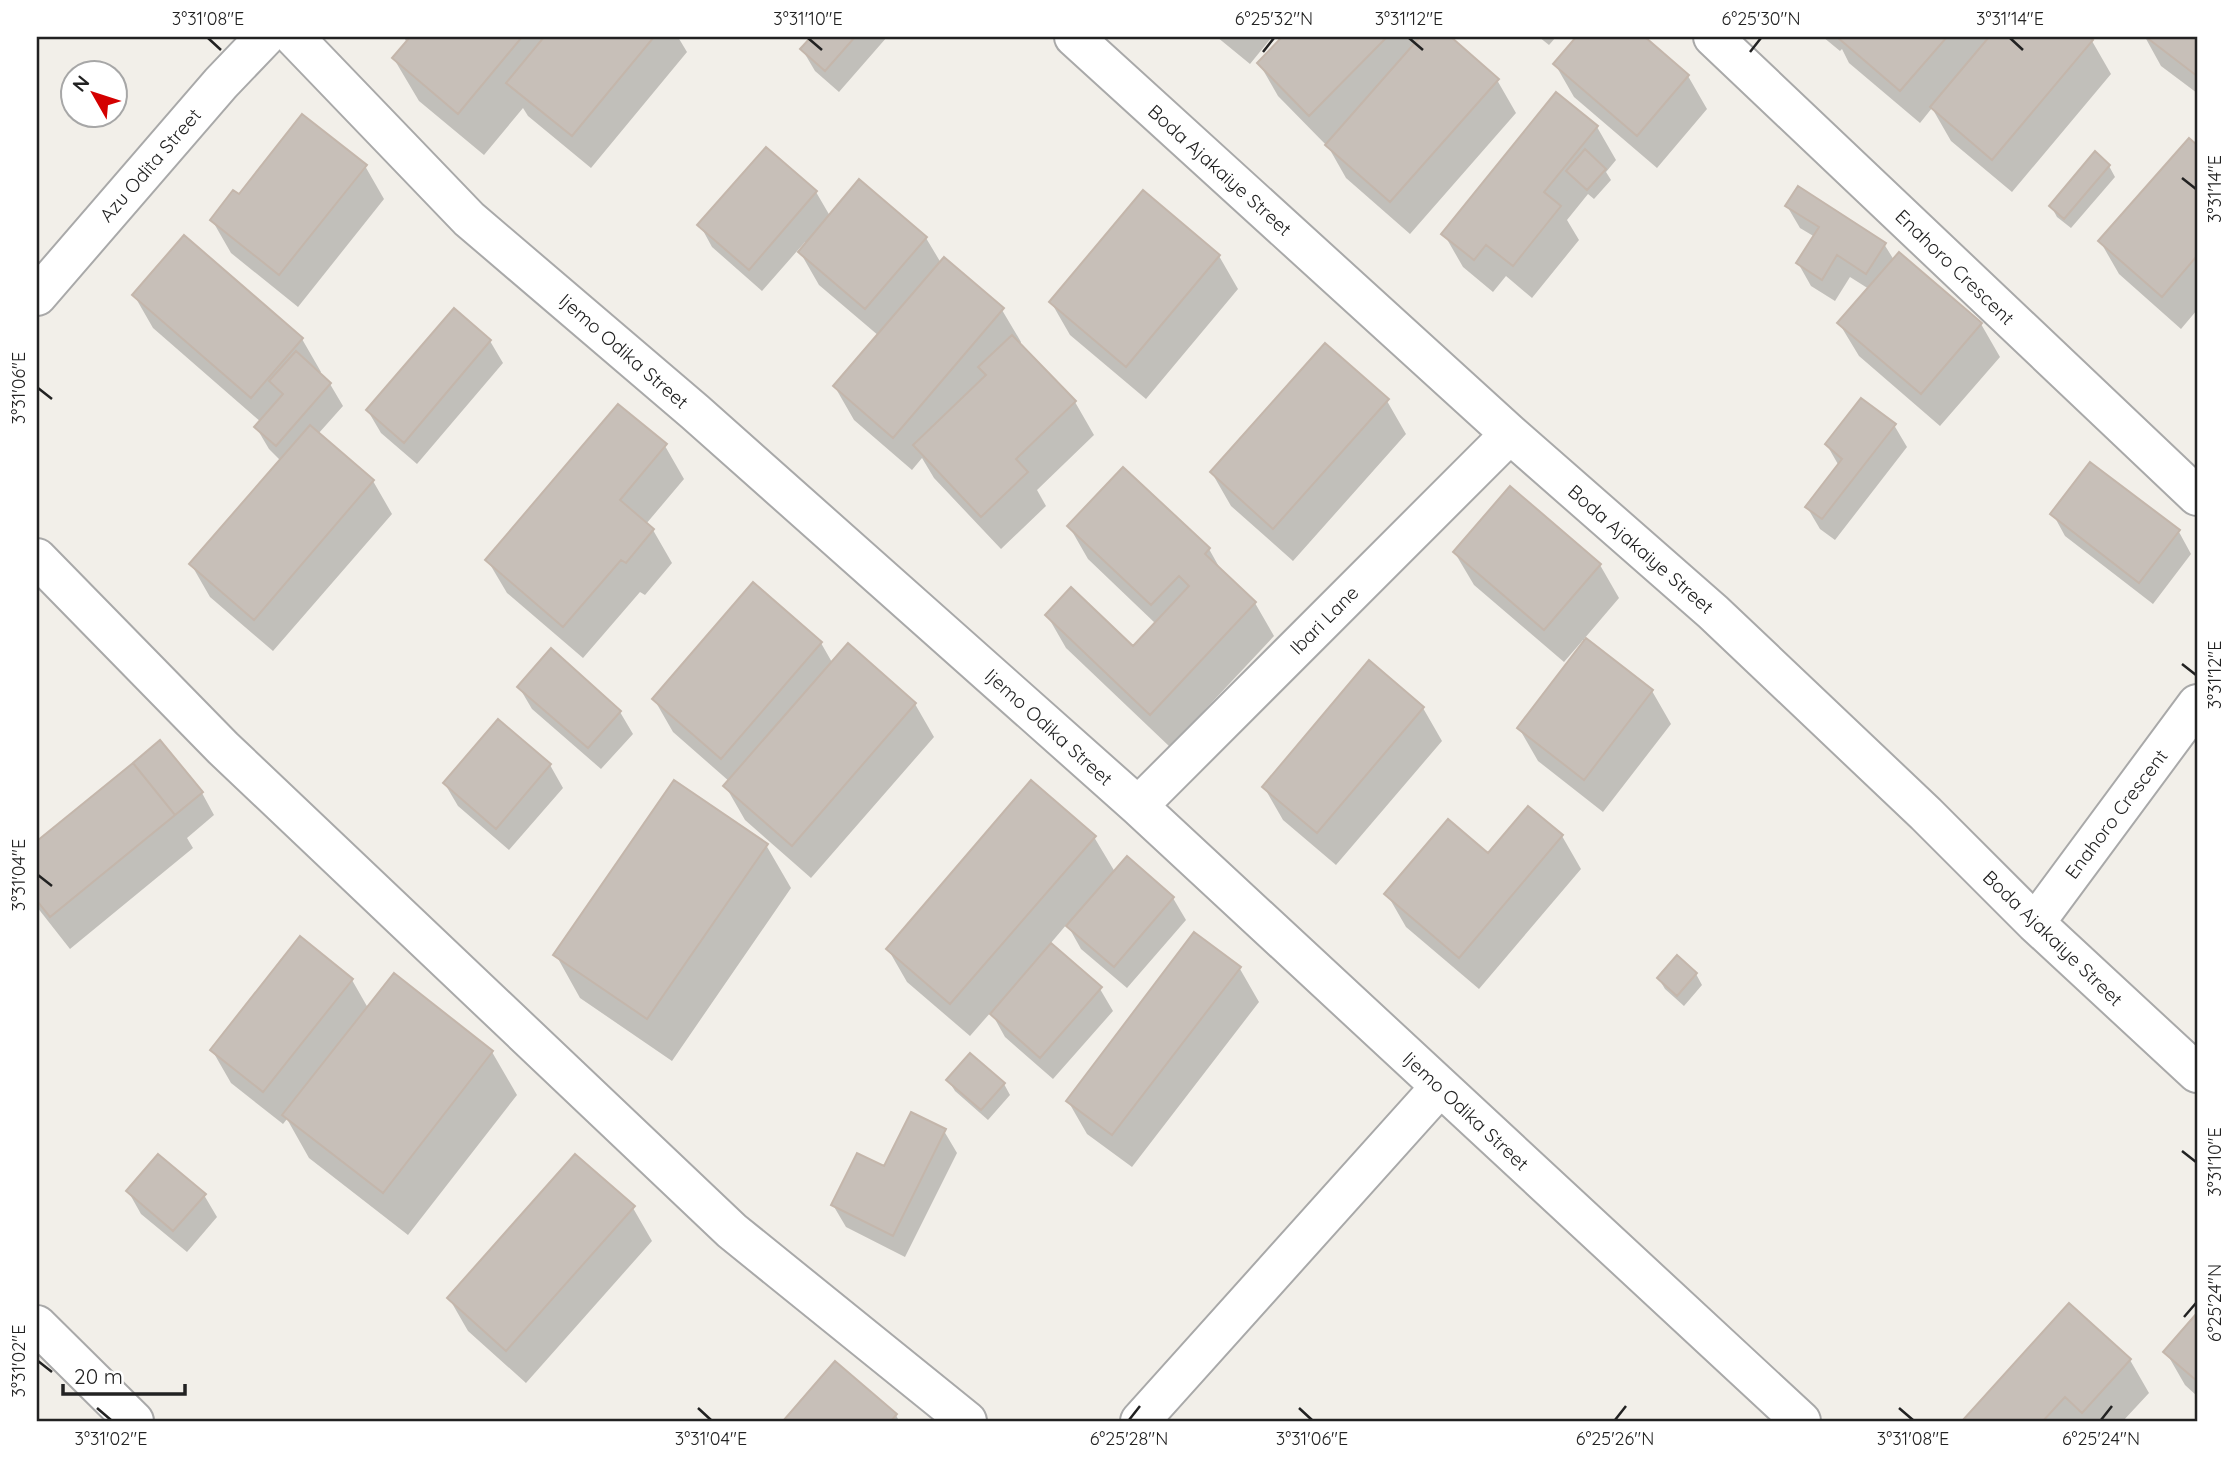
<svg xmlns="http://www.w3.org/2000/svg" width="2234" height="1458" viewBox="0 0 2234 1458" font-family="Quicksand,sans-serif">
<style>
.shadow{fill:#0003}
.building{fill:#c7bfb8;stroke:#c4b6ab;stroke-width:2}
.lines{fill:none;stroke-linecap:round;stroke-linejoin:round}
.minor-casing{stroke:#a9a9a9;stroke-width:42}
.minor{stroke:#fff;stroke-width:38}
.ticks{fill:none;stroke:#222;stroke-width:2.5}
.labels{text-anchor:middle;stroke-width:5;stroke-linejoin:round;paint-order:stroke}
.street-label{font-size:19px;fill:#222;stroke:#fff}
.neatline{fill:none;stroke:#222;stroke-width:2.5}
.ticks-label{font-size:18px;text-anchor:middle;fill:#222}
</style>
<rect width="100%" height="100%" fill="#f2efe9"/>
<!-- shadow -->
<path class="shadow" d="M404 37H678L687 52 591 168 528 116 523 108 484 155 419 101 394 59 407 43Z
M813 37H887L839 92 815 71 802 49Z
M1217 37H1272L1250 64Z
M1277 37H1448L1497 80 1516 113 1410 234 1346 178 1329 148 1278 96 1259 63 1280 42Z
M1539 37H1556L1549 45Z
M1578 37H1642L1688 76 1707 109 1657 168 1574 97 1555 64Z
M1823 37H2087L2092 41 2111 74 2012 192 1951 141 1932 108 1920 123 1849 63 1842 49 1840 51Z
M2145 37H2197V93L2161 66Z
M1597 127 1616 160 1606 172 1611 180 1594 199 1588 194 1567 220 1579 240 1532 298 1506 276 1493 292 1463 267 1444 234Z
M2189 140 2197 147V310L2181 329 2119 274 2100 241Z
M365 166 384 199 298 307 231 253 212 220Z
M2109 166 2115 177 2071 228 2057 217 2051 206Z
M816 192 830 216 926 238 941 263 1002 310 1021 342 1020 345 1075 402 1094 435 1037 490 1046 506 1001 549 934 478 922 458 912 470 854 420 835 387 879 336 819 285 800 252 807 244 805 242 762 291 712 247 700 225Z
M1787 206 1884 244 1894 260 1981 324 2000 357 1940 426 1859 356 1839 323 1869 289 1850 277 1835 301 1811 286 1798 263 1815 237 1800 228Z
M1219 256 1238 289 1146 399 1070 335 1051 302Z
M134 295 302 339 321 372 319 374 330 384 343 406 318 434 373 481 392 514 273 651 210 597 191 564 281 461 269 449 256 427 261 422 153 328Z
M454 310 490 341 503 363 417 464 381 433 368 411Z
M1387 401 1406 434 1293 561 1231 506 1212 473Z
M1894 425 1907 447 1835 540 1820 529 1807 507 1839 466 1827 445Z
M665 446 684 479 646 524 653 530 672 563 645 595 640 592 583 658 507 593 488 561Z
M1123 469 1209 549 1222 572 1255 603 1274 636 1170 747 1066 648 1047 615 1133 648 1156 624 1088 559 1069 526Z
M2053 514 2179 532 2191 554 2153 604 2065 536Z
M1455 553 1600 565 1619 598 1584 639 1652 691 1671 724 1603 812 1538 761 1519 728 1585 641 1583 640 1564 662 1474 585Z
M821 643 833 664 915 704 934 737 811 878 745 820 726 787 730 782 673 732 654 699Z
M519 687 620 712 633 734 601 769 532 709Z
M1423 708 1442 741 1336 865 1283 820 1264 787Z
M498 721 550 765 563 788 509 850 458 806 445 784Z
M160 743 202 793 214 815 187 838 193 848 70 949 37 907V843Z
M1562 836 1581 869 1479 989 1406 927 1387 894Z
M1094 837 1115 872 1173 898 1186 920 1127 988 1081 949 1067 924 1050 944 1100 989 1113 1011 1053 1079 1005 1037 991 1012 970 1036 907 982 888 949Z
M766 845 791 888 672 1061 580 998 556 955Z
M1195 935 1240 969 1259 1002 1132 1167 1087 1134 1068 1101Z
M1696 974 1702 985 1684 1006 1665 989 1659 979Z
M352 980 368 1008 492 1052 517 1095 408 1235 309 1158 287 1119 283 1124 231 1083 212 1050Z
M948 1080 1004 1084 1010 1095 988 1120 955 1091Z
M944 1131 957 1153 905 1257 846 1227 833 1205 885 1168Z
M128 1191 204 1195 217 1217 187 1252 141 1214Z
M633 1208 652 1241 526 1383 468 1331 449 1298Z
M2069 1305 2130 1360 2149 1393 2123 1421H1964Z
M2197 1315V1396L2185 1385 2166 1352Z
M835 1363 896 1415 899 1421H785Z"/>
<!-- building -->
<path class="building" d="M410 37H522L458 114 392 58Z
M544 37H654L572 136 506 83Z
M811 37H855L825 71 800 49Z
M1280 37H1387L1309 116 1257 63 1281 38Z
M1420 37H1451L1499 79 1390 202 1325 145Z
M1576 37H1645L1689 75 1637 136 1553 64Z
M1837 37H1947L1900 91Z
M1989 37H2089L2093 40 1992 160 1930 107Z
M2146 37H2197V76Z
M1556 92 1598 126 1544 192 1561 206 1513 266 1486 245 1474 260 1441 234Z
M302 114 367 165 279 275 210 220 233 190 239 194Z
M2189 138 2197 145V256L2162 297 2098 241Z
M766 147 817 191 749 270 697 225Z
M1585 149 1606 169 1587 190 1566 171Z
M2095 151 2110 165 2064 219 2049 206Z
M859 179 927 237 865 309 798 252Z
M1798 186 1886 243 1866 274 1837 255 1822 280 1796 263 1819 227 1785 206Z
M1143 190 1220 255 1126 367 1049 302Z
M184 235 303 338 251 398 132 295Z
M1899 252 1982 323 1921 394 1837 323Z
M944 257 1004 308 893 438 833 386Z
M454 308 491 340 404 443 366 410Z
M1012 335 1076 401 1016 459 1028 472 981 517 913 445 986 375 978 367Z
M1325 343 1389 399 1273 529 1210 472Z
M296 351 331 383 276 446 254 427 283 394 269 381Z
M1861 398 1896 424 1822 519 1805 507 1842 459 1825 444Z
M618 404 667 444 620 500 654 529 626 563 621 560 563 627 485 560Z
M310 425 374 480 254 620 189 564Z
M2090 462 2180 530 2139 583 2050 514Z
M1123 467 1210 548 1205 554 1256 602 1150 715 1045 615 1071 587 1133 646 1189 586 1179 576 1151 605 1067 526Z
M1510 486 1601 564 1544 630 1453 552Z
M753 582 822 642 721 759 652 699Z
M1586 638 1653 690 1584 780 1517 728Z
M848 643 916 703 792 846 723 786Z
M551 648 621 711 588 748 517 687Z
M1369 660 1424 707 1317 833 1262 787Z
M498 719 551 764 496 829 443 783Z
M160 740 203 792 175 815 133 763Z
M133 763 175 815 50 917 37 901V841Z
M674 780 768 844 647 1019 553 955Z
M1031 780 1096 836 950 1004 886 949Z
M1528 806 1563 835 1459 958 1384 894 1448 819 1488 853Z
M1127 856 1174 897 1114 967 1066 926Z
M1194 932 1241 967 1112 1135 1066 1101Z
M300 936 353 979 263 1092 210 1050Z
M1051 943 1102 987 1040 1058 990 1014Z
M1677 955 1697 973 1677 996 1657 978Z
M394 973 493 1051 383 1193 282 1115Z
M970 1053 1005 1083 981 1110 946 1080Z
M911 1112 946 1129 893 1236 831 1205 857 1153 884 1166Z
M158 1154 206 1194 173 1231 126 1191Z
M575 1154 635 1206 506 1351 447 1298Z
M2069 1303 2131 1359 2082 1413 2065 1397 2043 1421H1962Z
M2197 1313V1381L2163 1352Z
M835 1361 897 1414 891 1421H783Z"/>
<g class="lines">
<!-- minor casing -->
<g class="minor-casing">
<path id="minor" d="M294 37 469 219 695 412 1138 806 1801 1421
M1074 37 1510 434 1713 612 1926 814 2035 923 2197 1073
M1713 37 2197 496
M37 296 221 83 265 37
M37 558 223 748 732 1231 967 1421
M1138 806 1510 434
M2035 923 2197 704
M37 1325 134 1421
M1140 1421 1440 1087"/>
</g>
<!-- minor -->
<use href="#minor" class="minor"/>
</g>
<!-- ticks -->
<path class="ticks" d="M208 38 221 50M808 38 822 50M1409 38 1423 50M2010 38 2023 50M1263 52 1274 38M1750 52 1761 38M2182 178 2196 189M38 388 52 399M2182 664 2196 675M38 875 52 886M2182 1151 2196 1162M2184 1317 2196 1303M38 1361 52 1372M97 1408 111 1420M698 1408 711 1420M1299 1408 1312 1420M1899 1408 1913 1420M1129 1420 1140 1406M1615 1420 1626 1406M2101 1420 2112 1406"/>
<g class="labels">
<!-- street labels -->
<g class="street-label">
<text transform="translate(150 165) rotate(-49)" y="7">Azu Odita Street</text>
<text transform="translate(1220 170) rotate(42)" y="7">Boda Ajakaiye Street</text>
<text transform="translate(1955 267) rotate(44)" y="7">Enahoro Crescent</text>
<text transform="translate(624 351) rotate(41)" y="7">Ijemo Odika Street</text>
<text transform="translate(1641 549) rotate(41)" y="7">Boda Ajakaiye Street</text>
<text transform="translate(1324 620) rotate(-45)" y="7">Ibari Lane</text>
<text transform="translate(1049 727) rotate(42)" y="7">Ijemo Odika Street</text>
<text transform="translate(2116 814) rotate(-53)" y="7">Enahoro Crescent</text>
<text transform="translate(2053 938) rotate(44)" y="7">Boda Ajakaiye Street</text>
<text transform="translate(1466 1111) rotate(43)" y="7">Ijemo Odika Street</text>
</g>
</g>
<!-- border -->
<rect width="2234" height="1458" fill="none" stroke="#ffffff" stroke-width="77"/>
<!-- north arrow -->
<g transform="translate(94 94) rotate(309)"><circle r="33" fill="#ffffff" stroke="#a7a7a7" stroke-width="2"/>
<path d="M0-5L12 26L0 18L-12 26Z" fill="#d40000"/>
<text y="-10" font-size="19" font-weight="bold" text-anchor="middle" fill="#222222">N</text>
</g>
<!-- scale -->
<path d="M63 1384v10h122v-10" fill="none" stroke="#222222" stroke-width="3.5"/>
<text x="74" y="1384" font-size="21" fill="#222222" stroke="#ffffff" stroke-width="5" paint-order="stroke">20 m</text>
<rect x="38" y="38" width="2158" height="1382" class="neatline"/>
<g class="ticks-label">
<text x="208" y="25">3°31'08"E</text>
<text x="808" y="25">3°31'10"E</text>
<text x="1274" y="25">6°25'32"N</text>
<text x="1409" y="25">3°31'12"E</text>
<text x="1761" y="25">6°25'30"N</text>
<text x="2010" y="25">3°31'14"E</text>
<text transform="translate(2215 189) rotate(-90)" y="6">3°31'14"E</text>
<text transform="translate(19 388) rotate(-90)" y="6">3°31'06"E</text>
<text transform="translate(2215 675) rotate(-90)" y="6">3°31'12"E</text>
<text transform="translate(19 875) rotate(-90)" y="6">3°31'04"E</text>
<text transform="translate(2215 1162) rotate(-90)" y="6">3°31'10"E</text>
<text transform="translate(2215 1303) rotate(-90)" y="6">6°25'24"N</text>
<text transform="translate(19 1361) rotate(-90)" y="6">3°31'02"E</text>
<text x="111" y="1445">3°31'02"E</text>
<text x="711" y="1445">3°31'04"E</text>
<text x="1129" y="1445">6°25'28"N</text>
<text x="1312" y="1445">3°31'06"E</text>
<text x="1615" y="1445">6°25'26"N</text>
<text x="1913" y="1445">3°31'08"E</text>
<text x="2101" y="1445">6°25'24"N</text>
</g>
</svg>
